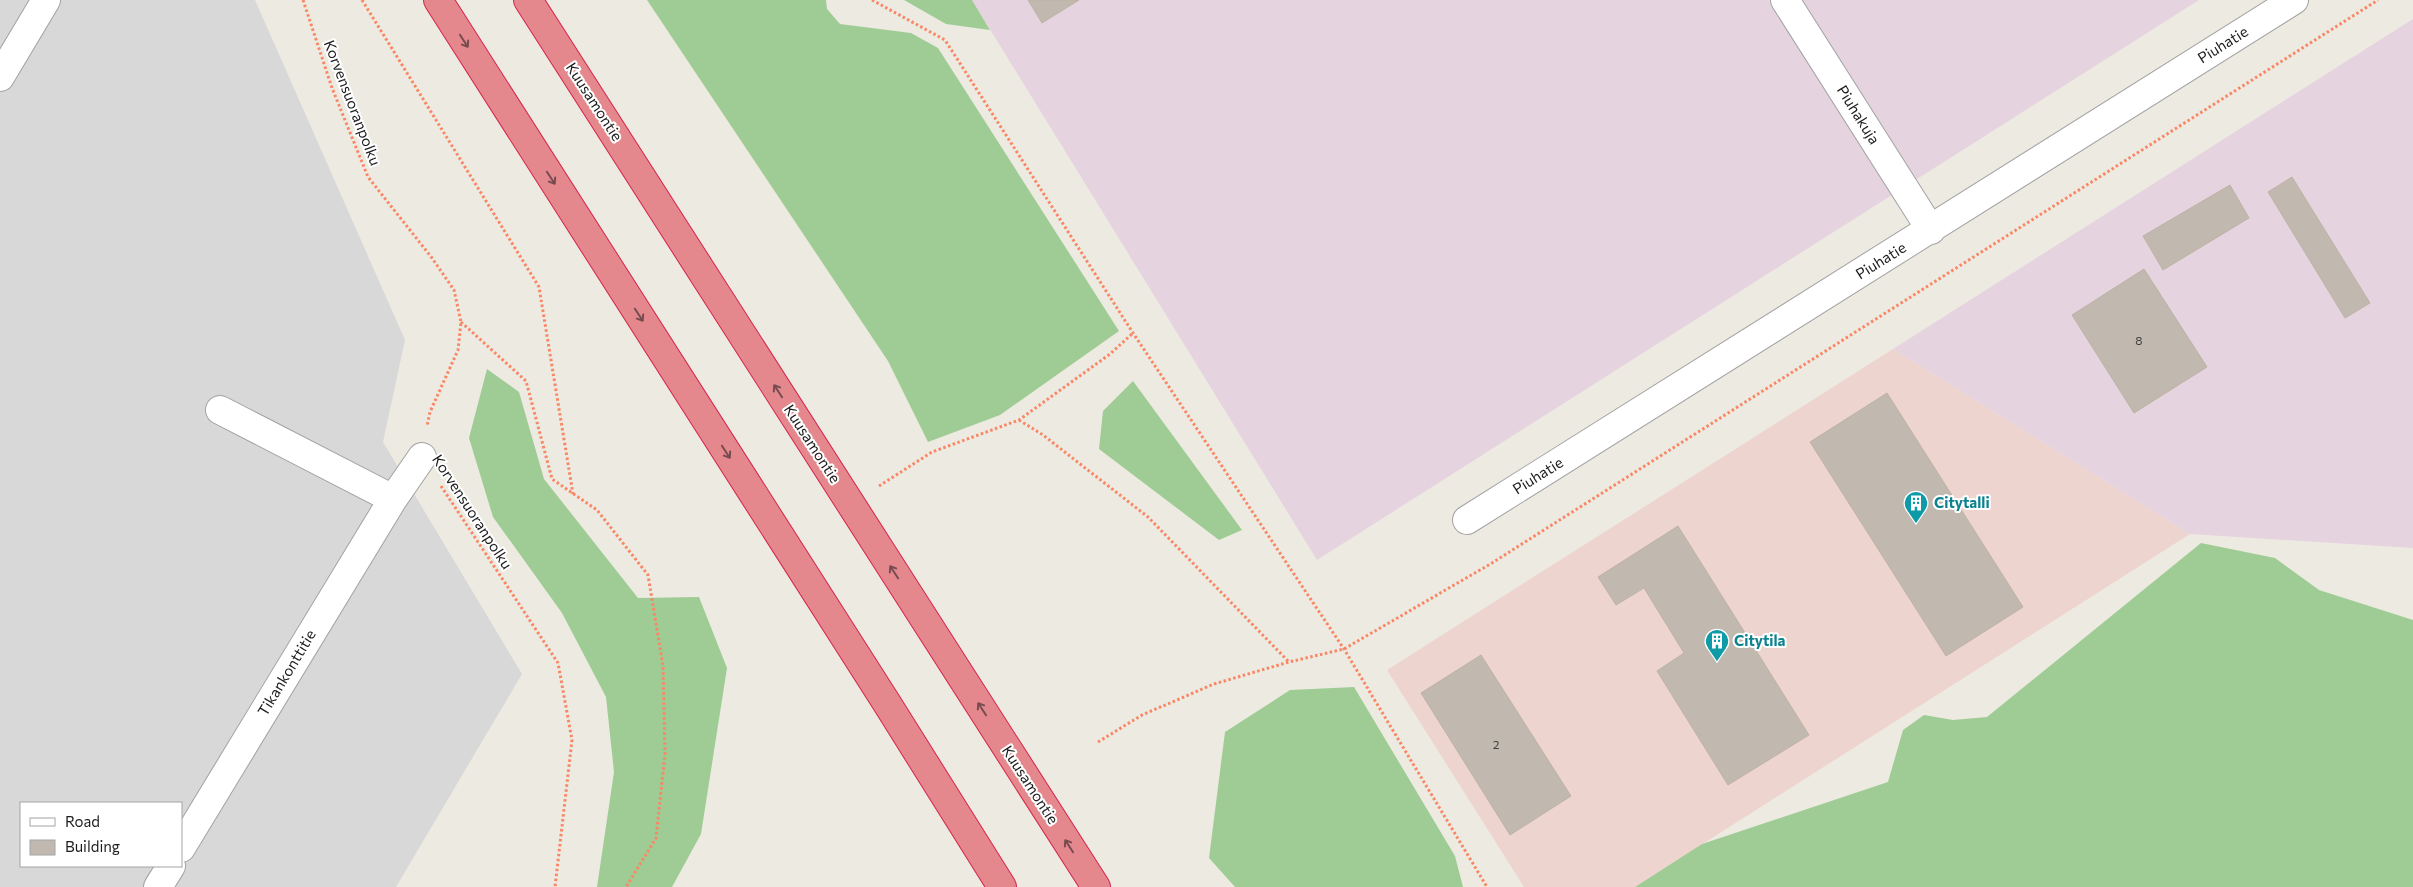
<svg xmlns="http://www.w3.org/2000/svg" width="2413" height="887" viewBox="0 0 2413 887" font-family="Commissioner,sans-serif">
<style>
.residential{fill:#d9d8d8;fill-rule:evenodd}
.commercial{fill:#eed4cf}
.industrial{fill:#e6d3e0}
.forest{fill:#9fcc95}
.building{fill:#c1b9b0;stroke:#beb2a3}
.lines{fill:none;stroke-linecap:round;stroke-linejoin:round}
.minor-casing{stroke:#a2a2a2;stroke-width:30}
.highway-casing{stroke:#d4244b;stroke-width:30}
.path{stroke:#f98766;stroke-width:3;stroke-dasharray:2.5 2.5;stroke-linecap:butt}
.minor{stroke:#fff;stroke-width:28}
.highway{stroke:#e5888e;stroke-width:28}
.oneway{stroke:#764c4f}
.labels{text-anchor:middle;stroke-width:4;stroke-linejoin:round;paint-order:stroke}
.number-label{font-size:12px;fill:#444240}
.street-label{font-size:15px;fill:#1b1b1b;stroke:#fff}
.culture-label{font-size:15px;font-weight:bold;fill:#0d838f;stroke:#fff;text-anchor:start}
</style>
<rect width="100%" height="100%" fill="#edeae1"/>
<!-- residential -->
<path class="residential" d="M0 0H255L405 340 383 442 522 674 396 887H0ZM21 803H181V866H21Z"/>
<!-- commercial -->
<path class="commercial" d="M1893 349 2190 534 1635 887H1524L1387 670Z"/>
<!-- industrial -->
<path class="industrial" d="M972 0H2199L1317 560Z
M2413 19V548L2190 534 1893 349Z"/>
<!-- forest -->
<path class="forest" d="M647 0H826L827 9 840 24 911 33 938 48 1119 331 1000 415 928 442 888 361Z
M904 0H972L990 30 946 24Z
M487 369 519 392 544 479 638 598 699 597 727 668 701 834 672 887H597L614 772 606 697 562 613 493 517 469 438Z
M1133 381 1242 530 1219 540 1099 449 1103 411Z
M2201 543 2275 558 2319 590 2413 620V887H1635L1702 844 1888 782 1903 730 1924 715 1953 720 1987 717Z
M1354 687 1455 856 1463 887H1235L1209 858 1225 732 1290 690Z"/>
<!-- building -->
<path class="building" d="M1028 0H1079L1042 23Z
M2292 177 2370 303 2345 318 2268 192Z
M2230 185 2249 218 2163 270 2143 236Z
M2144 269 2207 367 2134 413 2072 315Z
M1887 393 2023 607 1946 656 1810 442Z
M1678 526 1809 735 1728 785 1657 671 1684 653 1644 588 1616 605 1598 577Z
M1481 655 1571 796 1510 835 1421 693Z"/>
<g class="lines">
<!-- minor casing -->
<g class="minor-casing">
<path id="minor" d="M1785 0 1931 230
M0 77 46 0
M220 410 393 499
M1467 520 2294 0
M181 848 393 499 422 457
M158 887 171 866"/>
</g>
<!-- highway casing -->
<g class="highway-casing">
<path id="highway" d="M438 0 888 705 1002 887
M528 0 1096 887"/>
</g>
<!-- path -->
<path class="path" d="M303 0 332 88 368 177 432 258 454 290 461 322 458 350 430 412 427 426
M362 0 539 287 573 494
M872 0 945 40 1133 333 1344 649 1487 887
M461 322 526 381 552 479 597 510 648 575 663 666 665 754 656 838 626 887
M1019 420 1043 435 1148 517 1289 662
M441 486 558 663 572 740 555 887
M879 486 932 452 1019 420 1110 354 1133 333
M1098 742 1142 715 1214 684 1289 662 1344 649 1492 563 2378 0"/>
<!-- minor -->
<use href="#minor" class="minor"/>
<!-- highway -->
<use href="#highway" class="highway"/>
</g>
<!-- one-way arrows -->
<defs><path id="oneway-shaft" d="M-6 0H5M1.5-3L5.5 0L1.5 3" fill="none" stroke-width="1.6" stroke-linecap="round" stroke-linejoin="round" transform="scale(1.25)"/></defs>
<g class="oneway">
<use href="#oneway-shaft" transform="translate(464 41) rotate(57)"/>
<use href="#oneway-shaft" transform="translate(551 178) rotate(57)"/>
<use href="#oneway-shaft" transform="translate(639 315) rotate(57)"/>
<use href="#oneway-shaft" transform="translate(778 391) rotate(-123)"/>
<use href="#oneway-shaft" transform="translate(726 452) rotate(57)"/>
<use href="#oneway-shaft" transform="translate(894 572) rotate(-123)"/>
<use href="#oneway-shaft" transform="translate(982 709) rotate(-123)"/>
<use href="#oneway-shaft" transform="translate(1069 846) rotate(-123)"/>
</g>
<!-- icons -->
<defs>
<g id="building-pin" transform="scale(1.25)"><path d="M0 17L-7.5 6A9.5 9.5 0 1 1 7.5 6Z" fill="#0f9aa8" stroke="#fff"/><path d="M-4-6H4V6H1V3H-1V6H-4ZM-2.5-4.3h1.7v1.8h-1.7ZM.8-4.3h1.7v1.8H.8ZM-2.5-1h1.7V.8h-1.7ZM.8-1h1.7V.8H.8Z" fill="#fff"/></g>
</defs>
<g fill-rule="evenodd">
<use href="#building-pin" x="1916" y="503"/>
<use href="#building-pin" x="1717" y="641"/>
</g>
<g class="labels">
<!-- number labels -->
<g class="number-label">
<text x="2139" y="345">8</text>
<text x="1496" y="749">2</text>
</g>
<!-- street labels -->
<g class="street-label">
<text transform="translate(2223 45) rotate(-32)" y="5">Piuhatie</text>
<text transform="translate(594 102) rotate(57)" y="5">Kuusamontie</text>
<text transform="translate(352 103) rotate(69)" y="5">Korvensuoranpolku</text>
<text transform="translate(1858 115) rotate(58)" y="5">Piuhakuja</text>
<text transform="translate(1881 261) rotate(-32)" y="5">Piuhatie</text>
<text transform="translate(812 444) rotate(57)" y="5">Kuusamontie</text>
<text transform="translate(1538 476) rotate(-32)" y="5">Piuhatie</text>
<text transform="translate(472 512) rotate(57)" y="5">Korvensuoranpolku</text>
<text transform="translate(287 673) rotate(-59)" y="5">Tikankonttitie</text>
<text transform="translate(1030 785) rotate(57)" y="5">Kuusamontie</text>
</g>
<!-- culture labels -->
<g class="culture-label">
<text x="1934" y="508">Citytalli</text>
<text x="1734" y="646">Citytila</text>
</g>
</g>
<!-- legend -->
<rect x="20" y="802" width="162" height="65" fill="#ffffff" stroke="#a4a4a4"/>
<rect x="30" y="818" width="25" height="8" fill="#ffffff" stroke="#a4a4a4"/>
<text x="65" y="827" font-size="15" fill="#1b1b1b">Road</text>
<rect x="30" y="840" width="25" height="15" fill="#c1b9b0" stroke="#a4a4a4"/>
<text x="65" y="852" font-size="15" fill="#1b1b1b">Building</text>
</svg>
